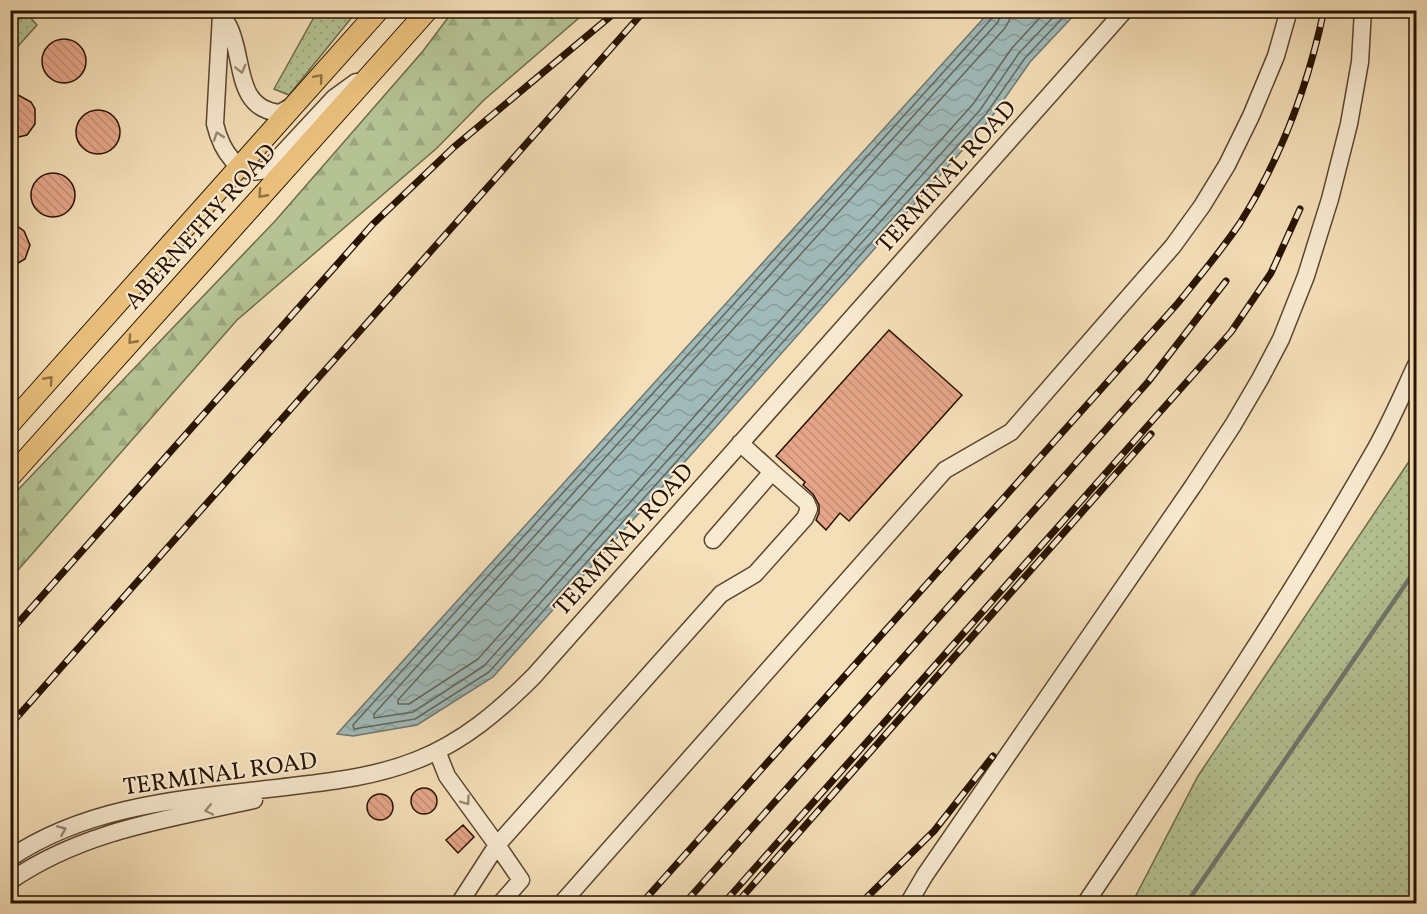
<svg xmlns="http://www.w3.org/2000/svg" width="1427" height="914" viewBox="0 0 1427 914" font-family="Vollkorn,serif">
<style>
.grass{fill:url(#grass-dots);stroke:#6e6b4a;stroke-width:1.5}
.forest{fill:url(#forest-firs);stroke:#6e6b4a;stroke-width:1.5}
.water{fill:url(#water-waves);stroke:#70776f;stroke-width:1.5}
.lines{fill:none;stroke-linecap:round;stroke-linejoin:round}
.shore{stroke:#64665c;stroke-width:1.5}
.stream{stroke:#70776f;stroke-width:4.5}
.building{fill:url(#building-back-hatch);stroke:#271300;stroke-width:1.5}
.minor-casing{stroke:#5a462e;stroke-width:19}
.major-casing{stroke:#271300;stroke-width:22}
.minor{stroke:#f8ead1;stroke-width:16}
.major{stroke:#eac07c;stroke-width:20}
.rail-casing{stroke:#271300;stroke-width:7}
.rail{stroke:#f8ead1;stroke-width:4.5;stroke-dasharray:14;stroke-linecap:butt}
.oneway{stroke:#9a8973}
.oneway2{stroke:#927244}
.labels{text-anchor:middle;stroke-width:4.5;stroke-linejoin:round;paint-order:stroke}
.street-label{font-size:24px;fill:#271300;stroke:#f8ead1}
</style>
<defs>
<pattern id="grass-dots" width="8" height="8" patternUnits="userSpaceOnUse" patternTransform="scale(1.5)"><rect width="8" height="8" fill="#b5c394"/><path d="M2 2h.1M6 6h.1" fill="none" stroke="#9ca77e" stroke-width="1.8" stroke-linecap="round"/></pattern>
<pattern id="forest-firs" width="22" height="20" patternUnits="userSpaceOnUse" patternTransform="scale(1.5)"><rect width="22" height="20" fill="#b5c394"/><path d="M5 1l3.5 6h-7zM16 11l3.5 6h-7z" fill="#9ca77e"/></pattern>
<pattern id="water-waves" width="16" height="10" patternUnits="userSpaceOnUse" patternTransform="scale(1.5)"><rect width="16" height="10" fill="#a0bab9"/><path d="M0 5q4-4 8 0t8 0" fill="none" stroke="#8a9f9d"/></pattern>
<pattern id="building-back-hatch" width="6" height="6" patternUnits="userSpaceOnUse" patternTransform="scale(1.5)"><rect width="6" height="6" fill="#e6a689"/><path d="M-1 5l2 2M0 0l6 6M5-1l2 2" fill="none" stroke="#c58e74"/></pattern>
</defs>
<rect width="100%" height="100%" fill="#f5dfb8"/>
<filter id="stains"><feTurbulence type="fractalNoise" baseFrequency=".00333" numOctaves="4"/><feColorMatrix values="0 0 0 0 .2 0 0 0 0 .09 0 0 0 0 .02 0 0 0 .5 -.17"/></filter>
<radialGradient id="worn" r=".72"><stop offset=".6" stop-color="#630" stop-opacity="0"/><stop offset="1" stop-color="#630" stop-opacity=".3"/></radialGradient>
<!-- grass -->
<path class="grass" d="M318 10 357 11 289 95 274 89Z
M30 17 37 25 11 54V20Z
M1416 451V903H1132L1198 776Z"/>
<!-- forest -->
<path class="forest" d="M453 11H587L484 100 437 148 237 320 11 578V497L276 220 423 51Z"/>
<!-- water -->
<path class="water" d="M991 10 1078 11 1030 62 991 118 493 677 417 725 353 736 337 734Z"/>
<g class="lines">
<!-- shore -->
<path class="shore" d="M994 10 993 17 353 725 354 729 415 719 489 672 986 114 1025 58 1070 10
M1002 10 998 22 374 714V718L413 712 484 666 980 110 1019 53 1060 10
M1011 10 1009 21 1005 28 398 700V704H409L478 659 973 104 1012 48 1047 10"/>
<!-- stream -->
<path class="stream" d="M1186 904 1416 569"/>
</g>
<!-- building -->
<path class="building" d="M42 61a22 22 0 1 1 44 0a22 22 0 1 1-44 0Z
M18 95 31 102 35 109V124L27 135 10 139V96Z
M76 132a22 22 0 1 1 44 0a22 22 0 1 1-44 0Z
M31 195a22 22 0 1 1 44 0a22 22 0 1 1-44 0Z
M10 221 24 231 30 245 25 259 10 268Z
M889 330 962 395 849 521 840 513 826 530 816 520 819 513V505L813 494 803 485 805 482 776 456Z
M411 801a13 13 0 1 1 26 0a13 13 0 1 1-26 0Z
M367 807a13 13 0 1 1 26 0a13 13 0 1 1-26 0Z
M463 825 474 837 458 853 446 840Z"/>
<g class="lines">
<!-- minor casing -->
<g class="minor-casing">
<path id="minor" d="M220 14C223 17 226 21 228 25 245 55 233 109 280 113L295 104
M221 14 215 124C221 149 238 180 268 169L334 98 356 82
M713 540 772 472 740 443
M437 751 447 776 497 845 459 904
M10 858C93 802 197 798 293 786 336 781 377 776 417 760 463 742 499 711 534 676L1125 10
M10 881C84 830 169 819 254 800
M500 904 521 880 497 845 721 594 755 574 805 518 809 509 806 502 772 472
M561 904 945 470 1011 432 1173 246 1202 206 1227 165 1251 116 1276 56 1289 10
M908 904 925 875 1193 486 1233 425 1260 379 1281 339 1306 276 1330 199 1349 124 1360 62 1363 10
M1085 904C1184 756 1284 609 1372 455 1389 426 1402 395 1416 365"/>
</g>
<!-- major casing -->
<g class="major-casing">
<path id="major" d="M10 424 379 10
M10 477 428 10"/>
</g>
<!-- minor -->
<use href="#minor" class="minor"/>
<!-- major -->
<use href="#major" class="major"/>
<!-- rail casing -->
<g class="rail-casing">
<path id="rail" d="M10 632 373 224 454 147 618 10
M10 725 645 10
M641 904 1178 303C1199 277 1221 251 1240 223 1281 158 1308 86 1324 10
M684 904 1148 382 1226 281
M723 904 1231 332 1271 273 1300 209
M736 904 1151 434
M860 904 934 831 993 756"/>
</g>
<!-- rail -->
<use href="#rail" class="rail"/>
</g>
<!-- one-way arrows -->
<defs><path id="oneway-chevron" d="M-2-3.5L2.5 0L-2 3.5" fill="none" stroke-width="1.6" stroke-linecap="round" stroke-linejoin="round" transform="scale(1.5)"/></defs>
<g class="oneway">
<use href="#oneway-chevron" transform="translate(241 69) rotate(76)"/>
<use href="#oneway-chevron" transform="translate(218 136) rotate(-109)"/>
<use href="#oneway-chevron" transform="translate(466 801) rotate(54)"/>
<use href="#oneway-chevron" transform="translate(209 810) rotate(168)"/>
<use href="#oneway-chevron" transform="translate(62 830) rotate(-23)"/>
</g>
<g class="oneway2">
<use href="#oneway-chevron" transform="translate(319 78) rotate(-49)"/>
<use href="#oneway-chevron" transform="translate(262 194) rotate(132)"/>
<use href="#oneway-chevron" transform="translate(132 340) rotate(132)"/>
<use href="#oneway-chevron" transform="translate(49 380) rotate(-48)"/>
</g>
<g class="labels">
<!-- street labels -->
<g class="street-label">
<text transform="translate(946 176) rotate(-48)" y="8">TERMINAL ROAD</text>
<text transform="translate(200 226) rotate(-48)" y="8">ABERNETHY ROAD</text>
<text transform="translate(623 539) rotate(-48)" y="8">TERMINAL ROAD</text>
<text transform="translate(220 773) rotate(-8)" y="8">TERMINAL ROAD</text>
</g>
</g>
<!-- margin -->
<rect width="1427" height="914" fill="none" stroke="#f5dfb8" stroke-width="36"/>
<rect x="12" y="12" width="1403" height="890" fill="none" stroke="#271300" stroke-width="3"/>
<rect x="18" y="18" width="1391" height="878" fill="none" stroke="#271300" stroke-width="1.5"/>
<rect width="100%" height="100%" filter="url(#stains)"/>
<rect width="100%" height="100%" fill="url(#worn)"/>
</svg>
